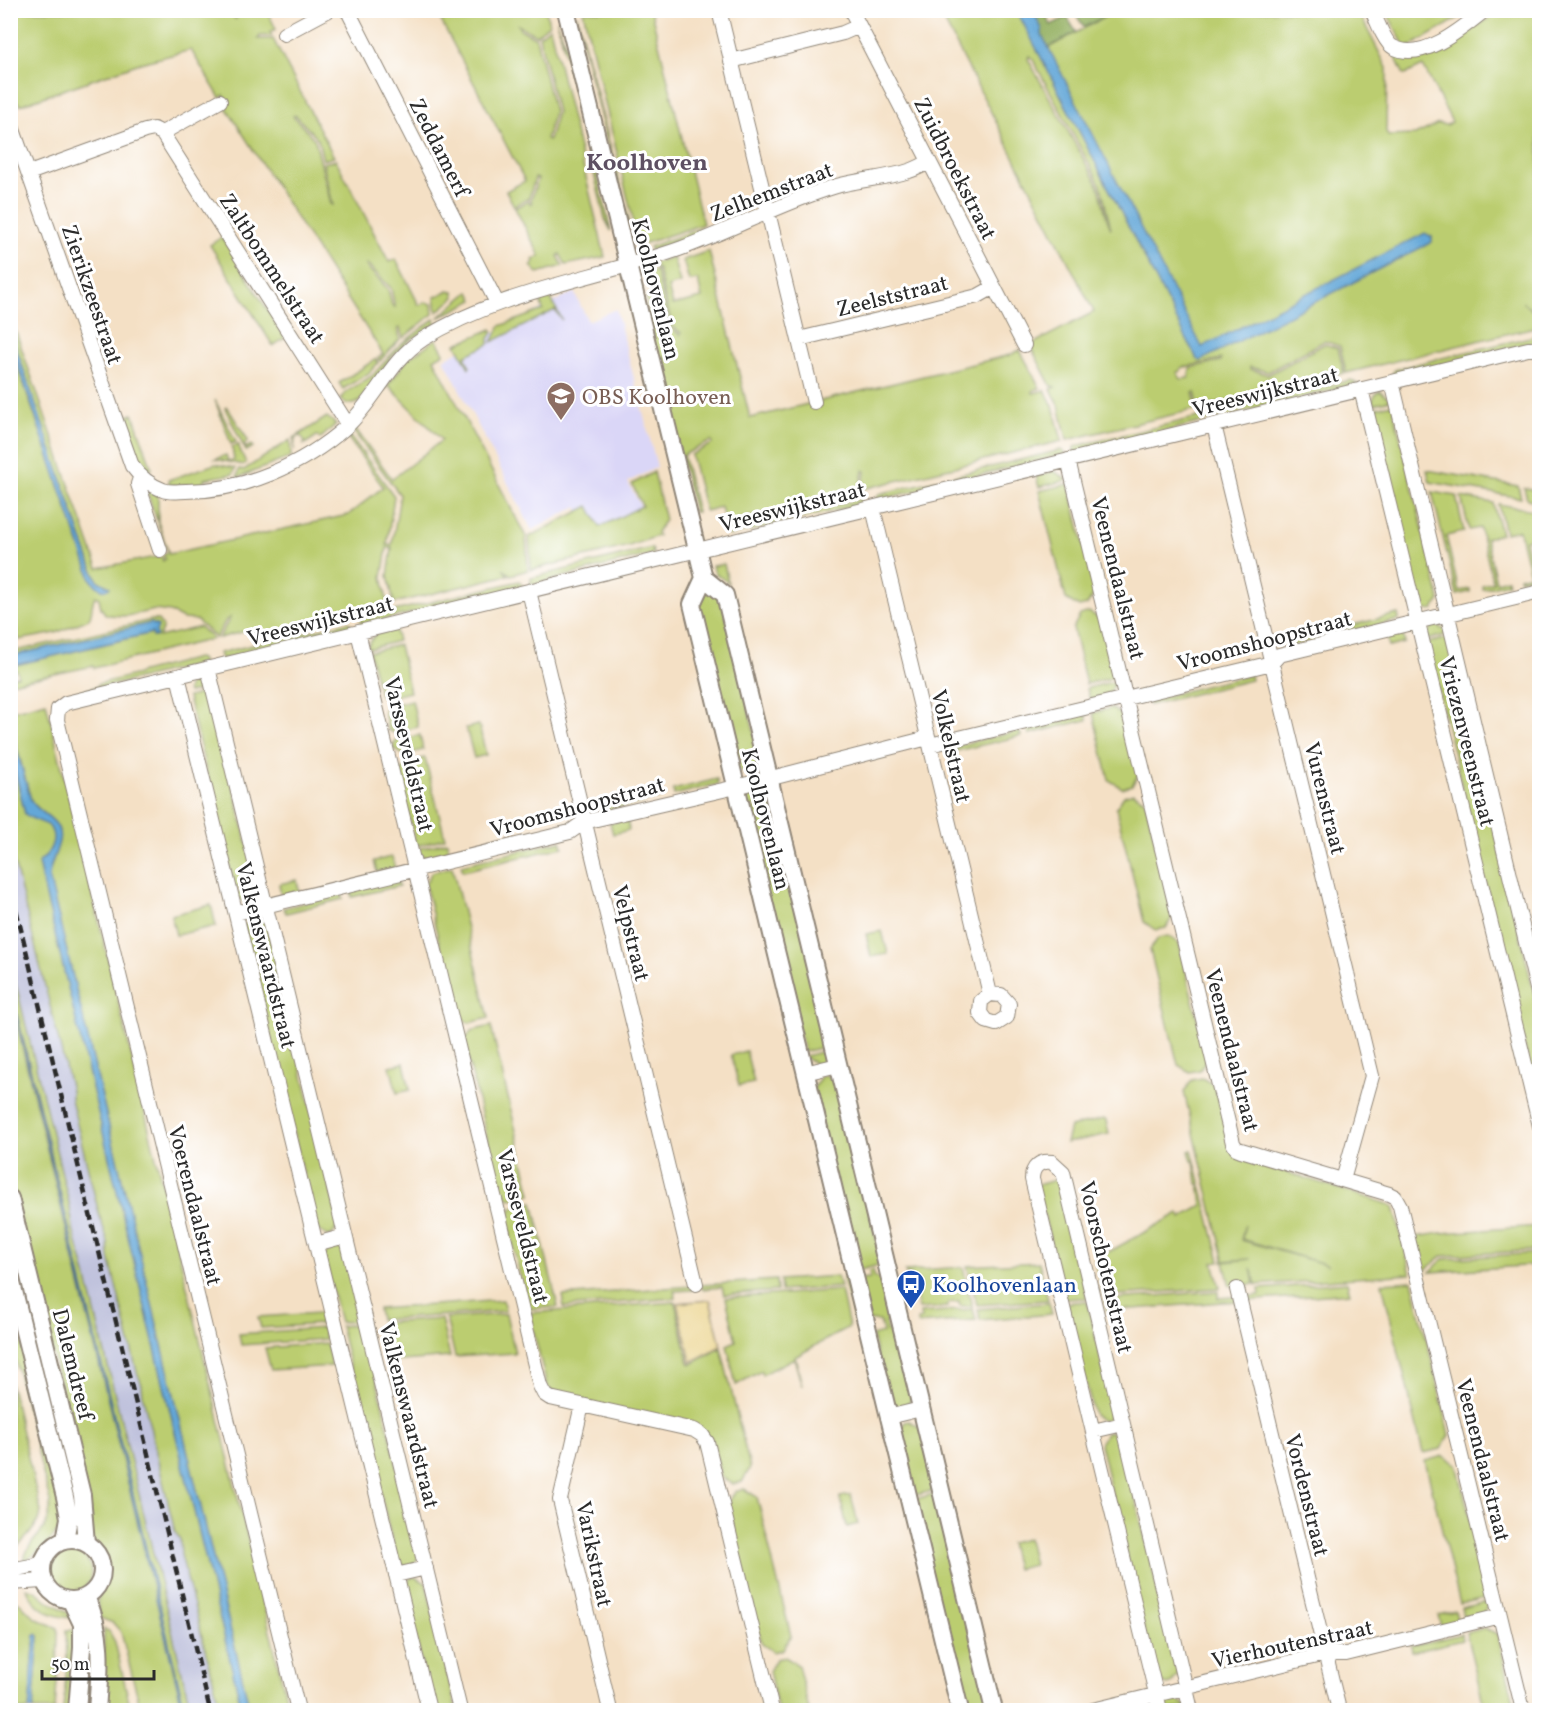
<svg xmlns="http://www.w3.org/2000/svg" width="1550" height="1721" viewBox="0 0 1550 1721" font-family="Vollkorn,serif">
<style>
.built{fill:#dad6f7}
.industrial{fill:#c0c2dd}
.green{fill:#bbcd70;stroke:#737c4e;stroke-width:1.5;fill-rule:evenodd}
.forest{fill:#94b062;stroke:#606e46;stroke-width:1.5}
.sand{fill:#eeda9e;stroke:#8c8264;stroke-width:1.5}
.water{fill:#64a7d8;stroke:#486982;stroke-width:1.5}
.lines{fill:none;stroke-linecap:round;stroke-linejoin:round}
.minor-casing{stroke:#908678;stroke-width:16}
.tertiary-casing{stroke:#908678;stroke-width:20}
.minor{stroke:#fff;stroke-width:14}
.tertiary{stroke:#fff;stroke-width:16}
.rail{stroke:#2b2b2b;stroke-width:4.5;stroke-dasharray:9 4.5;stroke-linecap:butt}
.labels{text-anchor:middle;stroke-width:6;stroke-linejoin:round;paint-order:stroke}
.street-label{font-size:22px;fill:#2b2b2b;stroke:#fff}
.education-label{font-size:22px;fill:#785e54;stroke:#fff;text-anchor:start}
.transit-label{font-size:22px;fill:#164399;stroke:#fff;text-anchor:start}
.neighbourhood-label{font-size:24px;font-weight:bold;fill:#5e5063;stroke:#fff}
</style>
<rect width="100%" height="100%" fill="#fff"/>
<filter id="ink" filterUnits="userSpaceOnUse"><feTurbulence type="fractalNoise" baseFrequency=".0167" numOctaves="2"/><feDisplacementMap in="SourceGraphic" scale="12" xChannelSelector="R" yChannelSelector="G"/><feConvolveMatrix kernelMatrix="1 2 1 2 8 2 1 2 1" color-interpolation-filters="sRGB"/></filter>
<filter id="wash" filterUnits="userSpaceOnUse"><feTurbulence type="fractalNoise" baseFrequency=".008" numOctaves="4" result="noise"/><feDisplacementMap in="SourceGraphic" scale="24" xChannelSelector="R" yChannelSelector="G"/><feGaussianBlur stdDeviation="1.35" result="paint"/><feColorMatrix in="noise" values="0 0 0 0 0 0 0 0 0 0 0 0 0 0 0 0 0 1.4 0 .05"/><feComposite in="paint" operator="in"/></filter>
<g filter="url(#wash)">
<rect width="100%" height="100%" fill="#f4e0c5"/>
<!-- built -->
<path class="built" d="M574 292 588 321 616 309 657 467 628 482 641 507 591 533 577 507 532 530 444 359Z"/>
<!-- industrial -->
<path class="industrial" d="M10 850 71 1090V1099L89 1174 108 1242 109 1257 137 1372 142 1385 143 1397 175 1532 180 1539 181 1555 216 1691 219 1710H191L187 1697 160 1580 149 1543 145 1518 74 1233 69 1203 11 960Z"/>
<!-- green -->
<path class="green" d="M234 10V18L236 19V11H267L276 29 270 32 272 36H260L258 39H273L334 157 323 160 318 139 295 115 293 116 315 140 331 204 333 205 323 163 336 160 389 262 396 259 419 305 426 302 432 304 433 314 403 338 400 328 398 329 400 339 380 361 378 358 383 354 222 101 225 97 224 95 220 98 191 50 140 63 20 105 13 97 11 101 10 11ZM367 264 391 288 395 307 392 305 388 289 366 266Z
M436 11H546L549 24 536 35 518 25 520 29 536 38 554 112 546 139 549 140 557 112 539 36 550 27 605 257 566 265 560 254 558 256 563 266 538 273 531 266 534 262 533 260 540 256 515 208 529 201 530 204 532 203 531 200 538 179 535 178 529 198 514 206 506 191 525 181Z
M583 11H651L703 224 640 245 638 240 634 241 632 216Z
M939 11H1017L1197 359 1200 360 1431 242 1432 237 1196 354 1048 48 1116 11H1358L1387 68 1386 132 1388 136 1415 135 1438 124 1447 125 1452 122 1423 66 1404 75 1395 56 1415 59 1438 53 1500 11H1539V314L1522 302 1539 316V326L1346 373 1340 346 1324 341 1268 372 1250 367V369L1268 375 1324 344 1338 348 1344 373 1199 408 1195 392 1193 393 1197 409 1067 440 1059 405 1051 389 1055 387 1051 386 1030 345 1094 312ZM1029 56 1033 60 1101 186 1111 229 1107 219 1099 187 1028 59ZM1221 359V361L1190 368 1189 378 1181 379 1177 372 1181 371V368Z
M1386 11H1471L1406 49Z
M577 15 628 217V227L581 38Z
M557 20 569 56 611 231 605 219Z
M702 228 704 233 651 251 649 247Z
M222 237 285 338 273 346 210 245Z
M709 251 750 418 1010 355 1020 350 1040 388 1033 390V393L1045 390 1053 406 1062 441 863 489 865 471 863 470 860 490 741 519 724 521 721 507 705 511 691 455 712 444 711 441 683 455 697 512H694L651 333 646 297 653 294 648 273 656 270 670 327 680 335 681 333 672 326 658 269H656L654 263 673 257 680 283 668 287 673 305 702 298 698 280 689 281 683 260Z
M447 291 454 292 455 297 437 312 435 297Z
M469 292H470L474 300 438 318Z
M548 293 562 320 555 310 492 342 500 326 543 310 539 297Z
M11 318 98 568 161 556 163 561 165 559 163 554 168 552 147 492 148 491 158 495V522L169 554 348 515 383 487 346 435 348 433 394 496 387 545H392L400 495 352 429 354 427 392 479 442 440 389 386 384 390 408 359 436 339 444 353 434 359 526 537 528 570 511 575 503 569 508 575 394 603 388 576 392 548H387L382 577 388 605 255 636 254 629 219 638 230 618 226 620 216 638 196 620 183 619 170 612 155 610 127 616 106 615 101 608 99 598 95 596C91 604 93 611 89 619L56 633 19 640 10 606V345L93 582 106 585 98 581 93 571 11 333Z
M434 319 436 324 410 340 392 357 359 402C352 406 346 405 340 399L346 392 372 376 399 346Z
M492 329 493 332 489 339V344L465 356 470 367 469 368 456 344Z
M1534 336 1538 341 1394 375 1393 372 1396 369Z
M376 359 378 363 369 373 343 389 339 383Z
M1351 380 1357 384 1217 418 1220 412 1227 410Z
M1380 391 1391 400 1370 405 1376 393Z
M215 400 236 442 231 444Z
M1392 404 1440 600 1433 610 1429 611 1418 605 1371 409Z
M227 407 248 440 244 445 246 448 251 445 253 447 246 451 225 408Z
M133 414 152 469 144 472 135 458 126 432 130 430 125 417Z
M1203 416H1206L1210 420 1074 453V448L1077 446Z
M327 417 336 424 320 439 317 436 303 445 305 443 302 437 299 436 295 439 294 450V438Z
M290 440 291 457 237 478 239 469 244 470Z
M238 445 246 463 243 465 215 459 226 455 228 461 234 460 232 447Z
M1061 450 1066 454 877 500V496L879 494Z
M215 464 235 468 233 474 204 479V484L170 485 168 480Z
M1427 470 1518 486 1521 498 1430 482Z
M1054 471 1068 480 1039 487 1036 476Z
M654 472 665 520 657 532 658 536 629 546 531 570 529 537 589 506 600 527 642 506 632 484Z
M1069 484 1095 593 1087 605 1079 607 1066 599 1039 491Z
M1524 488 1539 490V502L1527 499Z
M1432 492 1456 496 1464 532 1446 536 1459 591 1470 589V592L1457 595Z
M1461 497 1493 503 1501 534 1486 538 1496 582 1507 579 1508 583 1483 589 1482 585 1493 582 1480 528 1469 530Z
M861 499 862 504 728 536 726 529 743 527Z
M1498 504 1538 511 1539 537 1525 540 1533 573 1539 572V575L1520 579 1519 577 1530 574 1519 530 1505 533Z
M652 548 653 554 531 585V578Z
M724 564 728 582 716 574 712 566Z
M519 581 523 586 361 625 360 621 361 619Z
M708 589 721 597 759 752 733 759 695 603Z
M1089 612 1102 620 1115 677 1086 684 1073 628 1080 615Z
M1398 614 1399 620 1293 645 1291 640Z
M151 620H158L163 627 159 637 200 627 213 639 94 668 93 666 11 683 10 672 12 677 18 676 17 670 11 671V666L152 633 153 637H156L155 632 158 626 151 623 11 656V652Z
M349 622 353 627 221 659 219 653Z
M1436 625 1447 631 1448 634 1427 640 1426 636 1432 626Z
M395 629 398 641 369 649 368 646 375 634Z
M1402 632 1405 643 1389 647 1387 636Z
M1449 638 1539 1014V1092L1535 1089 1427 643Z
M399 645 410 692 386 698 380 695 369 652Z
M197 658 201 659 203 663 68 696 98 686V684L138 674V673Z
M1250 675 1251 680 1149 705 1148 700Z
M197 677 208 684 209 688 188 693 187 689 193 678Z
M1116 681 1108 696 1090 700 1087 688Z
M210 691 257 884 235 889 188 697Z
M412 700 418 727 394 733 388 730 384 711 387 706Z
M46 702 289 1710H250L49 877C50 860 67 838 55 823 47 813 38 811 31 800L14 736 11 728V711Z
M1111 708 1125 717 1139 774 1132 785 1122 788 1109 780 1093 713Z
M1086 714 1087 720 1029 734 1028 729Z
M479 725 486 755 474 758 466 728Z
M1019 731 1021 736 956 751 955 746Z
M420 735 423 750 404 755 392 748 396 741Z
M10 754 25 814C32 818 42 819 48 824 62 836 48 855 38 863L242 1710H219L216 1691 181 1555 180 1539 175 1532 143 1397 142 1385 137 1372 109 1257 108 1242 99 1214 71 1099V1090L11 850Z
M760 756 761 761 753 774 748 775 735 767 734 762Z
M425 758 445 838 416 846 399 775 406 763Z
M717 779 718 784 674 795 673 790Z
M756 789 770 797 771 802 745 808 744 803 752 790Z
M658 793 660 798 607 811 606 806Z
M1133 793 1145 800 1173 916 1166 928 1156 930 1144 922 1116 808 1124 796Z
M772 805 830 1045 804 1052 746 811Z
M627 819 629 830 613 834 610 823Z
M561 841 563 847 463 871 461 865Z
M447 842 450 855 429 860 418 853 417 849Z
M392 857 395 868 377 872 374 861Z
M452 867 489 1018 469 1023 457 1016 425 884 432 872Z
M297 880 299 891 281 896 279 884Z
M397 880 399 886 352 897 351 891Z
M258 888 259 893 252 903 248 904 237 898 236 893Z
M342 894 343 899 286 913 284 908Z
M211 905 216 926 176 935 171 915Z
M255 915 266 922 339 1225 332 1235 328 1236 317 1230 244 927 251 916Z
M882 931 888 954 871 957 866 934Z
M1168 936 1179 943 1207 1058 1200 1070 1190 1072 1178 1065 1150 950 1158 938Z
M10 960 69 1203 74 1233 83 1263 191 1710H185L11 987Z
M10 997 183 1710H141L121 1632 113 1623 100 1618 97 1602 105 1581 106 1567 103 1558 91 1539 73 1439 11 1181Z
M491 1026 531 1194 511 1199 500 1192 464 1042 471 1031Z
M831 1049 823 1065 819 1066 805 1058V1056Z
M746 1051 754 1083 739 1086 731 1055Z
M404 1063 410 1090 397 1093 390 1066Z
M825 1075 839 1083 882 1264 857 1271 813 1089 821 1076Z
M1202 1078 1214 1085 1234 1154 1238 1157 1391 1205 1394 1207 1411 1274 1256 1285 1251 1268 1254 1284 1230 1286 1224 1262 1250 1259 1223 1261 1224 1258 1222 1250 1184 1092 1192 1080ZM1245 1224 1242 1239 1328 1265 1241 1240Z
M1104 1119 1106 1121 1109 1134 1066 1143 1070 1127Z
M1192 1150 1220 1261 1213 1262 1220 1288 1103 1296 1094 1260 1179 1213 1181 1218 1202 1206 1199 1184H1197L1194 1161H1192L1189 1151Z
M1059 1179 1087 1298 1064 1299 1037 1185Z
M533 1202 558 1307 528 1309 506 1218 513 1207Z
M10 1224 78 1503H71L11 1253Z
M1539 1226V1250L1442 1256 1423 1272 1415 1237 1441 1233Z
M335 1245 345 1252 362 1321 340 1322 324 1257 330 1246Z
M1539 1253V1265L1430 1272 1443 1259Z
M1039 1262 1048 1300 977 1305 967 1266Z
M963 1267 972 1306H960L959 1302 948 1303V1307L919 1309 911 1275H906L905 1271Z
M873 1270 875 1278 885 1277 896 1320 885 1321 887 1332 898 1330 914 1394 906 1407 901 1408 888 1400 872 1336 883 1333 880 1321H869L859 1279 870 1278 869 1271Z
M837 1276 840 1287 781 1291 780 1280Z
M847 1276 858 1324 855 1325 843 1277Z
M776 1280 777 1291 724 1295 722 1287 702 1289 701 1285Z
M1412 1281 1450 1435 1441 1449 1423 1453 1382 1283Z
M1347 1282 1350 1293 1245 1301 1244 1297 1260 1295 1259 1289Z
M691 1286 692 1290 674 1291 676 1298 564 1307 562 1296Z
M841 1290 849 1327 795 1357 802 1386 794 1358 762 1375 761 1371 736 1385 727 1345 736 1341 726 1298Z
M1218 1291V1298L1235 1297 1236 1301 1107 1311 1104 1300Z
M10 1294 64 1521C57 1536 39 1554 24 1561 28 1536 51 1536 50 1502L11 1343Z
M503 1300 505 1311 380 1320 378 1309Z
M1087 1301 1113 1410 1107 1420 1103 1421 1094 1415 1066 1303Z
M675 1302 689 1363 692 1364 721 1348 750 1468 742 1482 733 1484 721 1477 712 1439 553 1392 547 1386 529 1313Z
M1049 1303 1052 1314 980 1320 978 1309Z
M973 1309 976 1320 918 1324 917 1320 921 1319 920 1313Z
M319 1313 321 1324 261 1328 258 1317Z
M506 1314 515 1353 455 1357 446 1318Z
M441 1319 450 1357 391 1362 381 1323Z
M363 1324 419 1556 412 1567 408 1568 397 1561 340 1326Z
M323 1328 325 1339 241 1345 239 1334Z
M326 1343 332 1366 271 1370 265 1348Z
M10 1382 41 1512C38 1526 23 1544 11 1550Z
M909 1421 923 1429 937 1490 911 1496 896 1436 905 1422Z
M1110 1432 1121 1439 1178 1674 1171 1684 1167 1685 1156 1679 1100 1444 1106 1433Z
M1443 1456 1457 1464 1489 1597 1460 1604 1425 1461Z
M744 1489 757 1497 791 1636 783 1649 774 1652 762 1644 728 1503 735 1492Z
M938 1493 990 1708 963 1710 912 1500Z
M851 1495 858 1524 847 1527 840 1497Z
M1028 1539 1034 1565 1016 1569 1010 1543Z
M49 1572a21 21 0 1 1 42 0a21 21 0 1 1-42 0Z
M415 1577 426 1583 456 1710H433L404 1589 410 1578Z
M26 1588C37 1590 40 1595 48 1601 57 1608 66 1607 72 1618 51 1617 35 1608 26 1588Z
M11 1601 19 1602 35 1618 58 1628 57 1681 55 1710H33L39 1636 37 1634 35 1635 29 1710H11Z
M1490 1601 1482 1616 1464 1621 1461 1608Z
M1455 1611 1458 1622 1441 1626 1438 1615Z
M1485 1628 1498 1636 1516 1710H1485L1466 1633Z
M104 1629 109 1631 115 1642 131 1710H102Z
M66 1630H77L74 1710H63L67 1664Z
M88 1632H94L91 1710H83Z
M1461 1634 1462 1640 1412 1652 1411 1646Z
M785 1657 798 1665 809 1710H778L769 1671 776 1659Z
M1175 1699 1185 1705 1186 1708 1164 1710 1170 1700Z"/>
<!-- forest -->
<path class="forest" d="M1084 10H1116V11L1084 27 1076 15Z
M1029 11H1044L1051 25 1067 17 1076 32 1048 48Z"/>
<!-- sand -->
<path class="sand" d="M710 1300 721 1346 691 1362 677 1303Z"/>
<!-- water -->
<path class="water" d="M1017 11H1033L1042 29V35L1202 347 1425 233 1432 237V242L1200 361 1197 359Z
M11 333 93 571 98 581 110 587 108 589C100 591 95 585 91 579L11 345Z
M151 623 158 626 156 632 157 636 153 637 152 633 11 666V656Z
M11 728 14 729 12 733 31 800C37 811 48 814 55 823 68 839 49 859 49 877L250 1710H242L38 863C50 854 59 838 48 825L31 818 25 814 11 754Z
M10 987C70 1228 127 1469 185 1710H183L11 997Z
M37 1634 39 1636 33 1710H29L35 1635Z"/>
</g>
<g filter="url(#ink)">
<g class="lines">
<!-- minor casing -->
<g class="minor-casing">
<path id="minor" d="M346 10 349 13 497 303
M719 10 814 402
M851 10 1024 345
M1372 10C1376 19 1385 43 1393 47 1422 63 1464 27 1485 10
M284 34 329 10
M731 61 843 33 859 26
M10 121 132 466C140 477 150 485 163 490 170 493 179 491 186 491 244 491 303 465 346 427 376 400 389 361 423 339 503 290 596 279 682 248 734 229 781 203 833 187 858 179 885 179 909 171 916 169 923 165 929 162
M162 133 220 101
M29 173 145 131 154 129 162 133 348 425
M799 339 978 296 994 287
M1392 382 1540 1001
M1361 389 1540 1126
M1214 425 1372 1076 1343 1180
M1068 460 1233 1143 1236 1148 1241 1150 1389 1194 1395 1197 1400 1206 1523 1710
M140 478 138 484 160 550
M873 508 990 994 1001 995 1009 1004 1007 1017 996 1024 986 1021 980 1013 981 1001 990 994
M529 591 696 1284
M358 632 540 1386 544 1394 550 1398 694 1430 702 1435 707 1442 772 1710
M208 668 460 1710
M178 676 429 1710
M930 745 1272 663 1279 655 1540 592
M236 913 570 832 584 822 736 787 928 738
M805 1073 838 1065
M316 1244 345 1236
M1237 1289 1339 1710
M582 1405 560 1500 610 1710
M888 1417 921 1409
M1093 1431 1123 1424
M10 1570 42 1564
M396 1575 426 1568
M10 1583 43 1581
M298 1710 57 720 58 709 66 703 1528 349H1538L1540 351
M1093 1710 1325 1654H1346L1500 1616
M1160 1710 1032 1179C1032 1167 1040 1160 1052 1162L1063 1172 1191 1710"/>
</g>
<!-- tertiary casing -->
<g class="tertiary-casing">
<path id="tertiary" d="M566 10 704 578 725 595 994 1710
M704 578 692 604 960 1710
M10 1198 82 1495 86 1543
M10 1275 65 1497 69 1518 65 1540
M42 1570a30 30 0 1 1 60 0a30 30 0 1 1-60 0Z
M86 1597C104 1633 100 1671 97 1710
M71 1601 82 1624V1648L77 1710"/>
</g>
<!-- minor -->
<use href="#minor" class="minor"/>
<!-- tertiary -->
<use href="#tertiary" class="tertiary"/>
<!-- rail -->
<path class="rail" d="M10 884 210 1710"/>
</g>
</g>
<!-- icons -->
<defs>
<g id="school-pin" transform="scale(1.5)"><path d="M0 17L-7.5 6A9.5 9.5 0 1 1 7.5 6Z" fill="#8d6e63" stroke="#fff"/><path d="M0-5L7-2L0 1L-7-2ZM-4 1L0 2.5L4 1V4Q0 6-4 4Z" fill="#fff"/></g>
<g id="bus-pin" transform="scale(1.5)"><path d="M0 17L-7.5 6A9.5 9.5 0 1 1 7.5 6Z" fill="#1a4fb4" stroke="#fff"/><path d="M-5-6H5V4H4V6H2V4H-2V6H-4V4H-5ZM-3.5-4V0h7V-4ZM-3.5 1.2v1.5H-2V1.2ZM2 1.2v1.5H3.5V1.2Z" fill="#fff"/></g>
</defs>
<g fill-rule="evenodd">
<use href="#school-pin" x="561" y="396"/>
<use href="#bus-pin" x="911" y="1284"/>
</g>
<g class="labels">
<!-- street labels -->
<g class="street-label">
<text transform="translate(440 147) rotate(63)" y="8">Zeddamerf</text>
<text transform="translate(956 168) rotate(63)" y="8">Zuidbroekstraat</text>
<text transform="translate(771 191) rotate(-21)" y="8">Zelhemstraat</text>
<text transform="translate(273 268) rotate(57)" y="8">Zaltbommelstraat</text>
<text transform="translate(657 289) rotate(76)" y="8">Koolhovenlaan</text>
<text transform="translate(93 294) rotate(71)" y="8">Zierikzeestraat</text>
<text transform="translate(892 295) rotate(-14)" y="8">Zeelststraat</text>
<text transform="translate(1265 391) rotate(-14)" y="8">Vreeswijkstraat</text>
<text transform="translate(792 506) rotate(-14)" y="8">Vreeswijkstraat</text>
<text transform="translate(1119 578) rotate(76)" y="8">Veenendaalstraat</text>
<text transform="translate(320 620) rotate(-14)" y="8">Vreeswijkstraat</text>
<text transform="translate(1264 640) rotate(-15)" y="8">Vroomshoopstraat</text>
<text transform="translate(1468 741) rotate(76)" y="8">Vriezenveenstraat</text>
<text transform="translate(952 746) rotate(77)" y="8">Volkelstraat</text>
<text transform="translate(410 754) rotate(77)" y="8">Varsseveldstraat</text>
<text transform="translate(1326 798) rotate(76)" y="8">Vurenstraat</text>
<text transform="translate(577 806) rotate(-15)" y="8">Vroomshoopstraat</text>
<text transform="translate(767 819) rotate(76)" y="8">Koolhovenlaan</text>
<text transform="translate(632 933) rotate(76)" y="8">Velpstraat</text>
<text transform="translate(267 955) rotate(76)" y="8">Valkenswaardstraat</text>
<text transform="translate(1233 1050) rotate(76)" y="8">Veenendaalstraat</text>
<text transform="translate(196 1205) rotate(76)" y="8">Voerendaalstraat</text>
<text transform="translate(524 1226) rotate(76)" y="8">Varsseveldstraat</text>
<text transform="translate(1107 1267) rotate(77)" y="8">Voorschotenstraat</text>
<text transform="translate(74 1364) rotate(76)" y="8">Dalemdreef</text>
<text transform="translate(410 1415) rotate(76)" y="8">Valkenswaardstraat</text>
<text transform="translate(1484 1460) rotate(76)" y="8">Veenendaalstraat</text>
<text transform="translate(1308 1495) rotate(76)" y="8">Vordenstraat</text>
<text transform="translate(595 1554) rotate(78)" y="8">Varikstraat</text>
<text transform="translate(1292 1643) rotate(-12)" y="8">Vierhoutenstraat</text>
</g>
<!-- education labels -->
<g class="education-label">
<text x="582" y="404">OBS Koolhoven</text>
</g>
<!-- transit labels -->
<g class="transit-label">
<text x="932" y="1292">Koolhovenlaan</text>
</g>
<!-- neighbourhood labels -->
<g class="neighbourhood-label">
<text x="647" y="170">Koolhoven</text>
</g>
</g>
<!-- margin -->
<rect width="1550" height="1721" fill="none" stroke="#fff" stroke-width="36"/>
<!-- scale -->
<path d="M42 1670v9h112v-9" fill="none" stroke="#2b2b2b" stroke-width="3"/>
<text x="51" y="1670" font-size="18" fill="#2b2b2b" stroke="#ffffff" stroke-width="4.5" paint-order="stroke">50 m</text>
</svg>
